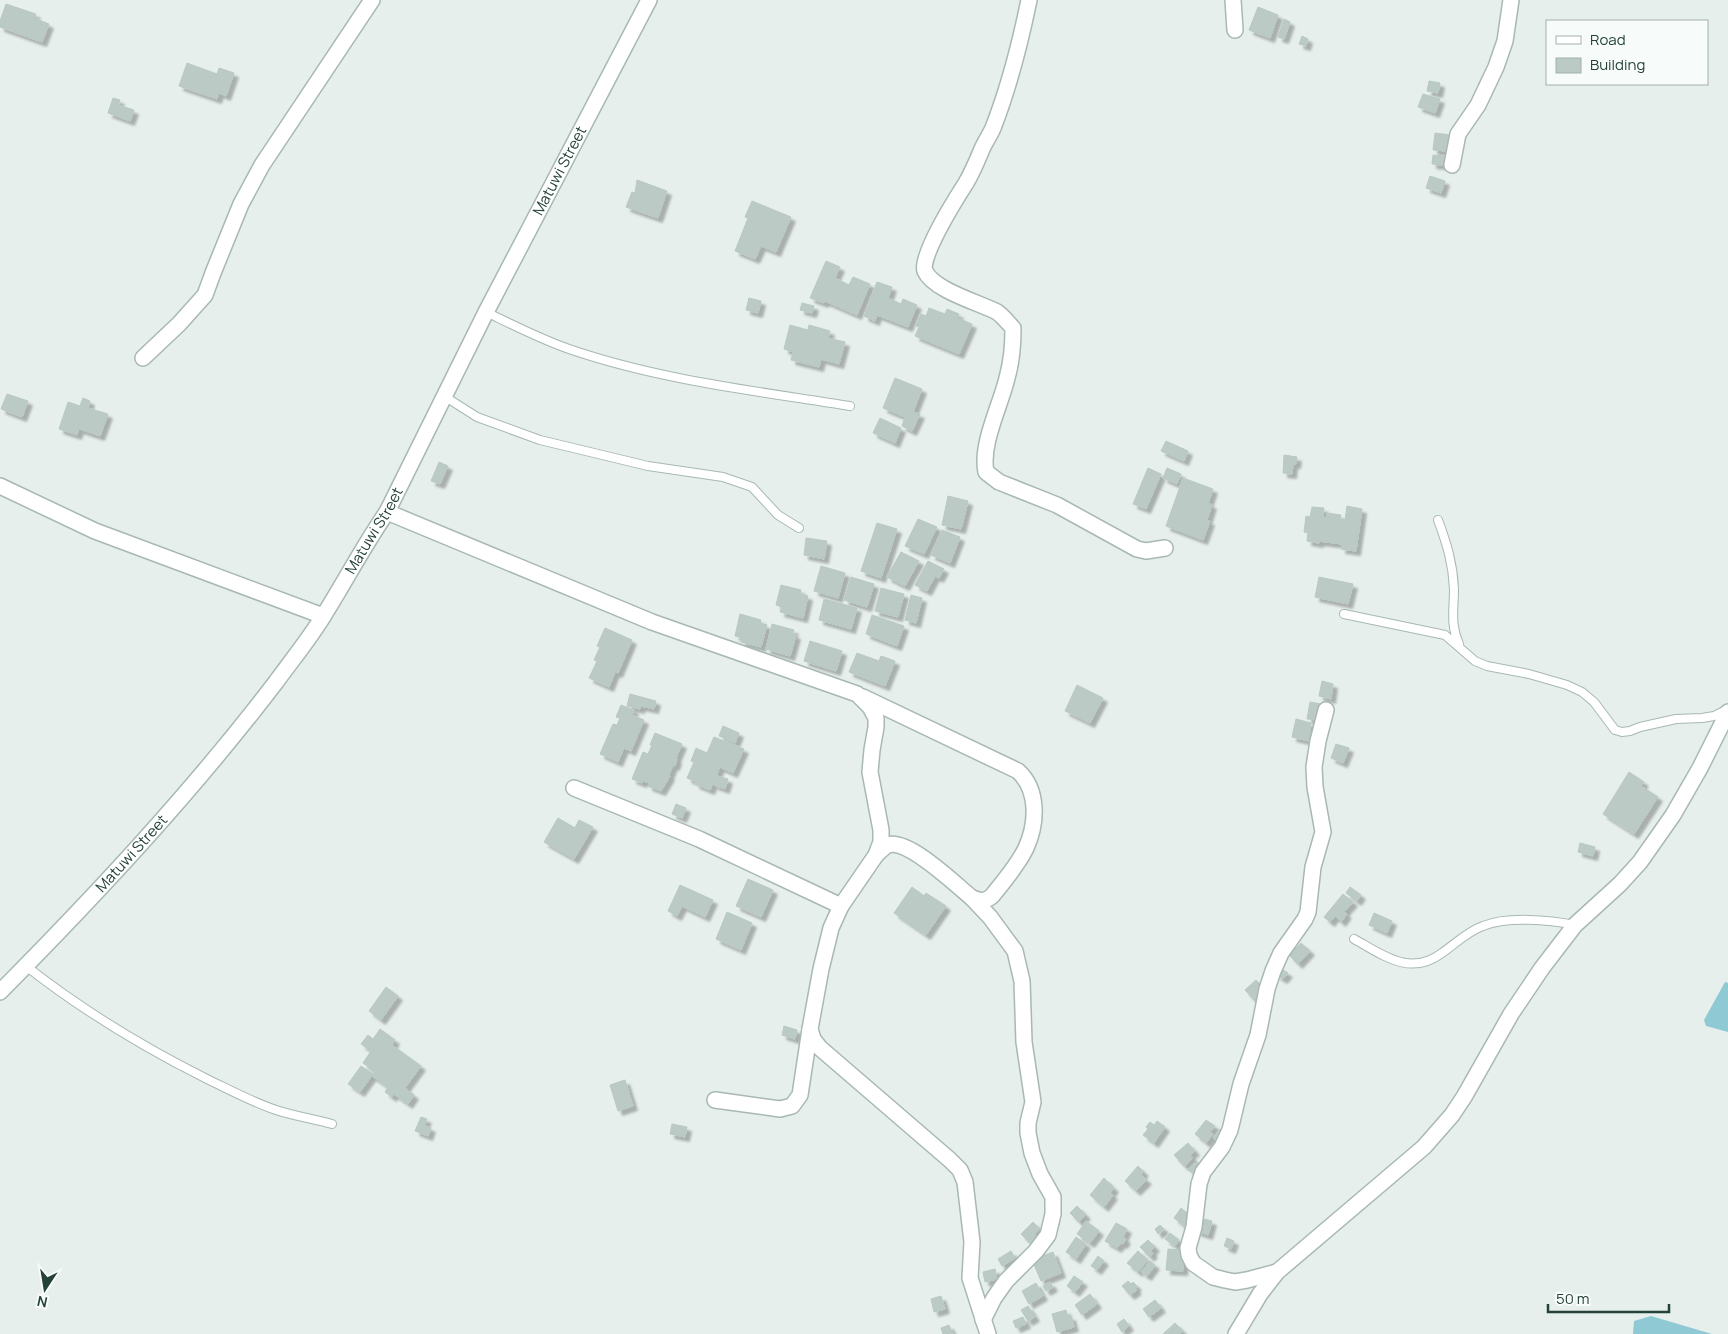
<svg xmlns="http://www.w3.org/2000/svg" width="1728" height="1334" viewBox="0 0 1728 1334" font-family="Manrope,sans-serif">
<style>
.water{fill:#8ec9d4}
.building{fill:#bbcac4;stroke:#b8c9c2;filter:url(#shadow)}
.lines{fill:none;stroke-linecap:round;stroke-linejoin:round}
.service-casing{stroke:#a8b8b2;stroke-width:10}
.minor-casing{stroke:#a8b8b2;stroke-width:18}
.service{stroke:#fff;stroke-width:8}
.minor{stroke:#fff;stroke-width:15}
.labels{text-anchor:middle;stroke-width:5;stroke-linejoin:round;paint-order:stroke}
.street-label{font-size:15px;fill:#24423a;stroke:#f7fbf9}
</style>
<defs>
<filter id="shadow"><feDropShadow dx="4.5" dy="4.5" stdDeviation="1" flood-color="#0004"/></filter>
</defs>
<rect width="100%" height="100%" fill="#e6efeb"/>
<!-- water -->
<path class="water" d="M1725 982 1728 983V1032L1706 1026 1704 1020Z
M1651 1316 1712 1334H1633L1634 1321Z"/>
<!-- building -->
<path class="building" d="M6 4 36 14 34 18 49 24 42 42 0 27V21Z
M1258 7 1278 15 1270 38 1249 30Z
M1284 19 1290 22 1284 39 1278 37Z
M1302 36 1308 39 1306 46 1299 44Z
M187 63 217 74 219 68 234 73 226 96 219 93 217 99 179 86Z
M1429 81 1440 83 1438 93 1427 91Z
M1423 94 1440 99 1435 113 1418 107Z
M113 98 120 100 118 105 134 110 130 121 108 113Z
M1435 133 1450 135 1448 151 1433 150Z
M1433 155 1444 156 1443 165 1432 164Z
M1430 176 1445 181 1441 193 1426 188Z
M637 180 667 191 658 218 626 207 632 192 635 193Z
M752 201 791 217 776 252 761 246 755 259 735 251 748 218 745 217Z
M826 261 840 267 835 278 849 285 853 277 870 284 857 315 825 301 824 303 810 298Z
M877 282 892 287 888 298 901 304 903 299 917 305 908 327 877 315 875 321 864 316Z
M749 298 761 301 758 313 746 310Z
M802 303 814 306 812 313 800 310Z
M929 308 945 314 947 309 959 314 957 318 972 324 959 354 915 336 919 327 916 326 921 314 926 316Z
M790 325 808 330 809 325 830 331 828 338 845 342 839 364 821 359 819 367 791 360 793 352 784 349Z
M895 378 922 389 913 412 920 414 912 431 902 426 905 417 883 408Z
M7 394 28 401 22 417 1 409Z
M83 398 90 401 88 408 108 414 100 436 79 429 77 435 59 429 68 402 80 406Z
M880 418 901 428 895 443 873 433Z
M1166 441 1188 451 1184 461 1161 451Z
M1284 455 1297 457 1296 464H1293L1292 474 1283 473Z
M439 462 448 466 440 484 431 481Z
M1148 468 1161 474 1146 509 1133 504Z
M1167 468 1181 474 1177 484 1163 478Z
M1183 478 1213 489 1208 503 1212 505 1207 520 1210 521 1203 540 1166 526Z
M948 496 968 501 961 529 942 525Z
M1347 506 1362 509 1356 551 1341 549 1342 544 1319 541V543L1307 541 1308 533 1304 532 1306 516 1310 517 1312 507 1324 508 1323 517 1327 518V513L1341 515 1340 519 1345 520Z
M918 519 937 527 924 554 905 546Z
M877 523 897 529 881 578 861 571Z
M942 530 960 537 950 563 931 555Z
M806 538 827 541 824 559 804 555Z
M901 552 919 561 905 586 887 577Z
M928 561 944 569 939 578 935 576 927 591 915 585Z
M821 566 845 573 838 598 814 591Z
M851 577 874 584 867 607 844 600Z
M1319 577 1353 584 1348 604 1315 597Z
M781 585 801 590 800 594 808 596 803 618 780 612 782 607 776 605Z
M881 588 904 594 898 617 875 611Z
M911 595 922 598 916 623 905 620Z
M824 599 857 608 851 629 819 620Z
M740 614 761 620 760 623 767 625 761 647 741 642 742 638 735 636Z
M872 615 904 626 897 646 866 634Z
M772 624 794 630 792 634 796 635 790 656 766 649Z
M605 628 632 640 618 673 615 672 609 687 589 678 597 661 594 660 600 647 597 646Z
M810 641 842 651 836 671 804 661Z
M857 653 879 661 881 656 895 661 885 686 849 672Z
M1322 681 1333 684 1331 699 1319 696Z
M1077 685 1103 698 1090 723 1065 711Z
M630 694 656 701 654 709 641 706 640 709 627 706Z
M1310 702 1321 704 1319 720 1307 719Z
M621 705 634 710 632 715 644 720 631 751 624 748 618 762 600 754 613 724 617 725 620 718 616 717Z
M1296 719 1311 723 1309 741 1292 737Z
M723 726 739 733 735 743 719 736Z
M655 733 682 744 676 758 677 759 675 766 673 765 669 775 670 776 661 791 648 786 649 783 643 781 642 783 632 779 643 752 648 754 652 745H650Z
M714 737 744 749 733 773 720 767 710 790 695 784 696 782 687 778 694 762 691 761 696 748 707 753Z
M1336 744 1349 748 1343 763 1331 758Z
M1629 772 1644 782 1641 786 1658 797 1634 834 1603 814Z
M717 776 728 779 725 789 714 785Z
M676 804 686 808 682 818 672 814Z
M558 818 575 828 579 820 593 827 574 859 544 842Z
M1580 843 1595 847 1593 856 1578 852Z
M748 879 773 890 761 917 736 906Z
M680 885 713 900 705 917 682 906 677 916 668 911Z
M912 887 924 896 926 893 946 906 926 935 894 913Z
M1350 887 1361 895 1357 901 1346 893Z
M1343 894 1353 902 1344 912 1347 914 1341 922 1335 916 1330 922 1324 917Z
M727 912 752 923 741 950 716 939Z
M1374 913 1392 921 1387 933 1369 925Z
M1301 943 1310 951 1298 964 1289 955Z
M1280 968 1288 973 1283 979 1276 975Z
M1256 980 1263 987 1258 992 1260 994 1254 1000 1245 990Z
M386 987 398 996 381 1020 369 1011Z
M784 1026 797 1030 795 1039 782 1035Z
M380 1029 395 1040 392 1045 421 1066 405 1088 414 1095 408 1104 394 1094 392 1097 385 1092 388 1087 372 1076 375 1072 363 1063 371 1051 361 1044 368 1035 373 1039Z
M361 1066 373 1074 360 1092 348 1084Z
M625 1080 633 1106 618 1111 610 1085Z
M421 1117 427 1119 424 1125 431 1128 428 1136 415 1131Z
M1206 1120 1215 1126 1210 1132 1213 1134 1206 1143 1195 1134Z
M1157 1121 1165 1127 1154 1143 1143 1135 1148 1129 1146 1127 1150 1122 1154 1125Z
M672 1124 687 1127 685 1137 670 1134Z
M1220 1129 1225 1134 1218 1143 1213 1138Z
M1188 1143 1195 1151 1190 1155 1193 1158 1184 1166 1174 1155Z
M1196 1161 1202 1167 1195 1175 1188 1170Z
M1138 1166 1144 1172 1141 1175 1147 1180 1136 1191 1125 1181Z
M1104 1178 1114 1188 1110 1193 1113 1195 1104 1207 1090 1195Z
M1077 1206 1086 1215 1079 1222 1070 1213Z
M1181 1208 1193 1218 1186 1227 1174 1218Z
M1200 1218 1212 1221 1208 1235 1196 1231Z
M1086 1221 1099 1231 1090 1243 1077 1234Z
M1033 1222 1040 1229 1035 1234 1039 1238 1032 1245 1021 1234Z
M1116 1223 1127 1229 1123 1237 1126 1239 1123 1244 1121 1243 1117 1248 1105 1241Z
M1160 1225 1164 1229 1158 1234 1155 1229Z
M1170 1233 1179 1240 1175 1246 1165 1239Z
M1076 1237 1086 1244 1076 1259 1066 1252Z
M1227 1238 1234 1241 1231 1249 1224 1246Z
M1148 1240 1155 1247 1151 1251 1153 1253 1150 1257 1140 1247Z
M1168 1249 1185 1250 1183 1271 1166 1270Z
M1011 1251 1015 1258 1002 1266 998 1259Z
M1138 1251 1148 1260 1138 1272 1127 1263Z
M1053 1252 1061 1273 1041 1281 1032 1260Z
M1098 1256 1104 1261 1097 1270 1091 1266Z
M1150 1261 1155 1265 1147 1276 1141 1272Z
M995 1269 997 1279 985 1282 983 1272Z
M1074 1276 1083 1282 1075 1292 1067 1286Z
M1128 1281 1131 1284 1133 1282 1137 1286 1135 1288 1137 1290 1130 1295 1122 1286Z
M1050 1282 1053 1287 1046 1291 1043 1286Z
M1036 1283 1043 1296 1029 1304 1022 1291Z
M1090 1294 1097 1304 1082 1315 1075 1305Z
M941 1296 945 1309 934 1312 931 1299Z
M1155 1300 1161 1308 1149 1317 1143 1309Z
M1028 1306 1035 1317 1028 1321 1021 1310Z
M1066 1310 1068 1317 1071 1316 1074 1327 1057 1332 1052 1314Z
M1023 1317 1026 1324 1016 1328 1013 1321Z
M1124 1319 1129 1326 1122 1332 1117 1324Z
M1175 1323 1183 1331 1180 1334H1163Z
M949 1325 953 1334H943L941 1328Z"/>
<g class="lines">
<!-- service casing -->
<g class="service-casing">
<path id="service" d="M486 312C513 325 540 339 569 349 659 380 756 391 850 406
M444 396 477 417 540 440 648 466 723 477 752 487 778 515 799 528
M1438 520C1447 544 1453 564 1454 589 1454 610 1450 624 1459 644
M1344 614 1445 635 1475 661 1487 666 1529 674 1567 685 1582 692 1594 702 1615 730 1622 732 1630 731 1640 727 1676 719 1702 718 1714 716 1726 710
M1354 939C1383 955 1410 977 1442 953 1455 944 1468 931 1483 926 1507 916 1550 920 1575 925
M26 966C82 1010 143 1047 207 1079 230 1090 252 1102 276 1110 294 1116 314 1119 332 1124"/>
</g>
<!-- minor casing -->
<g class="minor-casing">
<g id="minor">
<path d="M1029 0C1020 44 1009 87 993 128 990 135 985 142 982 149 977 161 973 171 966 183 957 197 919 257 925 271 933 290 980 303 997 312 1003 316 1008 323 1013 328 1013 344 1012 359 1008 374 1002 403 980 443 986 472L999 482 1057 505 1137 549 1146 551 1165 548"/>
<path d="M1233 0 1235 30"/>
<path d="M1452 165 1458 134 1478 105 1496 67 1505 41 1511 0"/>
<path d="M143 358 179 324 205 295 213 273 241 204 262 165 372 0"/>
<path d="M0 486 95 531 323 616"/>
<path d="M387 512 652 622 857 694 870 707 876 718V727L872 750 870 772 881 830V842L876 855 841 906 831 928 821 969 810 1029 813 1039 820 1048 950 1160 960 1170 965 1182 972 1242 970 1278 988 1334"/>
<path d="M863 697 1018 771C1039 790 1037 824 1026 848 1018 865 1004 881 992 896 985 902 980 901 972 898 956 885 908 838 888 845 884 847 879 852 876 855"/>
<path d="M574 788 699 839 841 906"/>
<path d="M972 898 990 917 1015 951 1022 981 1024 1042 1033 1102 1028 1123V1133L1032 1153 1040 1174 1053 1197V1214L1048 1235 1036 1251 1006 1281 994 1298 983 1320"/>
<path id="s1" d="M0 992C97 894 192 792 276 682 292 660 310 638 324 615 346 580 364 545 387 512L486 312 649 0"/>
<path d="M715 1100 780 1109 792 1106 800 1095 810 1029"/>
<path d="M1277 1272 1247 1280 1235 1282 1225 1280 1213 1277 1193 1263 1189 1255 1188 1248 1194 1227 1199 1184 1203 1172 1222 1147 1230 1130 1241 1084 1258 1035 1267 989 1273 971 1281 953 1305 919 1308 912 1313 867 1323 832 1315 787 1314 767 1318 741 1326 710"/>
<path d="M1236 1334 1260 1294 1277 1272 1424 1147 1452 1115 1464 1097 1511 1014 1542 968 1575 925 1620 884 1640 862 1673 815 1700 768 1728 712"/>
</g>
</g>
<!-- service -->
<use href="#service" class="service"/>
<!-- minor -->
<use href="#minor" class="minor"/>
</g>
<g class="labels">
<!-- street labels -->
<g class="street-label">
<text dy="5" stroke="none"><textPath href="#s1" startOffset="1001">Matuwi Street</textPath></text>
<text dy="5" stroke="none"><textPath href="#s1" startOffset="596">Matuwi Street</textPath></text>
<text dy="5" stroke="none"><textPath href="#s1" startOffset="191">Matuwi Street</textPath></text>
</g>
</g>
<!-- legend -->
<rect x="1546" y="20" width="162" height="65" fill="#f7fbf9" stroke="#a3b1ad"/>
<rect x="1556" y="36" width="25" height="8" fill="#ffffff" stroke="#a3b1ad"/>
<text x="1590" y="45" font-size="15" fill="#24423a">Road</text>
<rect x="1556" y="58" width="25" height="15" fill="#bbcac4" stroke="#a3b1ad"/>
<text x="1590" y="70" font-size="15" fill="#24423a">Building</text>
<!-- north arrow -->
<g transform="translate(45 1289) rotate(192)" stroke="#f7fbf9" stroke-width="4" paint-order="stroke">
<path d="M0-4L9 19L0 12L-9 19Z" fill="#24423a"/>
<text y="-8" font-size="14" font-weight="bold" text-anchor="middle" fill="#24423a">N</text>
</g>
<!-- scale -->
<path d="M1548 1304v8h121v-8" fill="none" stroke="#24423a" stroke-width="2.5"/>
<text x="1556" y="1304" font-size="15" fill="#24423a" stroke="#f7fbf9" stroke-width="4" paint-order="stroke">50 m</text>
</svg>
